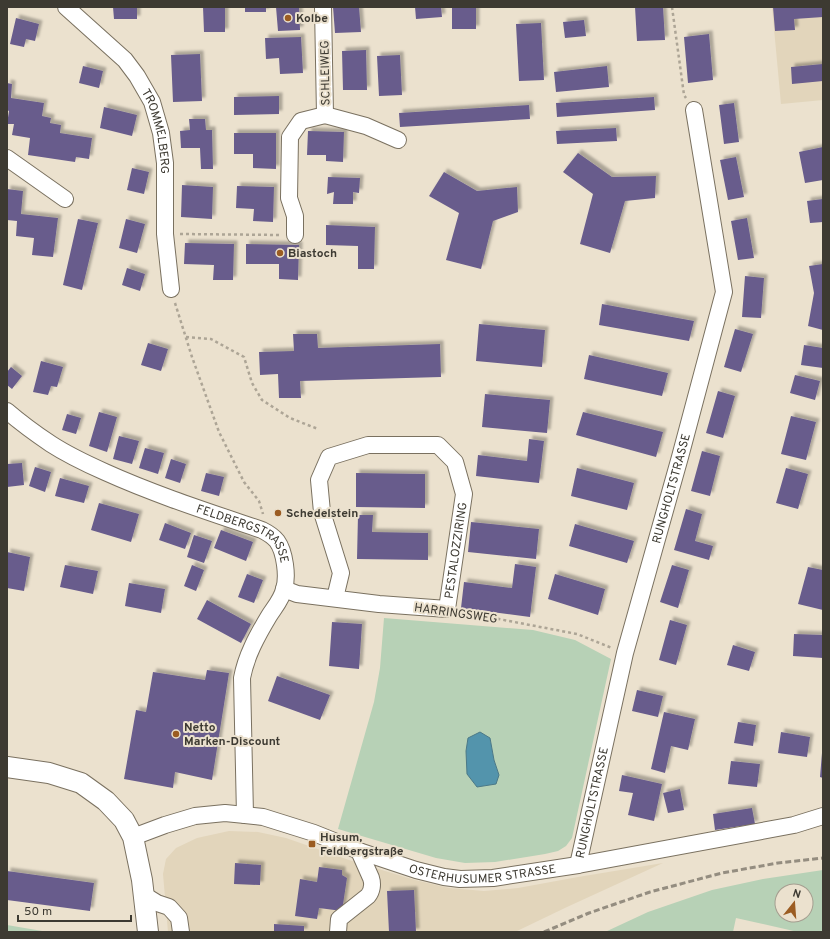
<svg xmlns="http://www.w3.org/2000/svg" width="830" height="939" viewBox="0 0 830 939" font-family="Overpass,sans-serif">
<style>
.built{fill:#e2d5bb}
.green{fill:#b7d1b6;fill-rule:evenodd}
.water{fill:#5394ac;stroke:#4c7987}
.building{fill:#685c8c;filter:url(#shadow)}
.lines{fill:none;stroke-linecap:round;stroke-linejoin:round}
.minor-casing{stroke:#7a7160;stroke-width:18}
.major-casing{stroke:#7a7160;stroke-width:22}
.path{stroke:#ada596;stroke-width:2.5;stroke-dasharray:3 3;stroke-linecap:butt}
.minor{stroke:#fff;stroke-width:16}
.major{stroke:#fff;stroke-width:20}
.rail{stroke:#948d80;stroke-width:3;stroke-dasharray:6 3;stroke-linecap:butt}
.poi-dot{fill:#9b5c22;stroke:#ebe1ce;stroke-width:1.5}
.labels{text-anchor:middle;stroke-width:4;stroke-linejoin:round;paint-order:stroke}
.poi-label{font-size:12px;font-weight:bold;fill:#3d3a32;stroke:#ebe1ce;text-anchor:start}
.street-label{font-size:12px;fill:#3d3a32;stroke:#ebe1ce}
</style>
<defs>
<filter id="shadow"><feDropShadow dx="3.5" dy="-3.5" stdDeviation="1" flood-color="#0004"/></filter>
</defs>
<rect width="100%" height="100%" fill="#ebe1ce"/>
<!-- built -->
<path class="built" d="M772 7H823V100L781 104Z
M229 831 258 832 286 838 349 860 415 880 449 888 484 891 518 888 578 877 663 863 567 907 515 932H168L163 874 166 859 176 848 197 838Z"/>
<!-- green -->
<path class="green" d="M384 618 533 630 575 640 611 659 572 838 566 846 558 851 545 854 495 862 465 863 436 858 338 829 374 702 380 668ZM468 738H490L494 760 499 775Z
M823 870V932H798L736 918 733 932H605L648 912 712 890 763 879ZM782 891H806V915H782Z
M7 925 48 932H7Z"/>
<!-- water -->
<path class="water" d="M480 732 490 738 494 760 499 775 496 784 477 787 467 774 466 751 468 738Z"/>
<!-- building -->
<path class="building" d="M113 7H137V19H114Z
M203 7H225V32H204Z
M245 7H266V12H245Z
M276 7H299L300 30 278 31Z
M333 7H359L361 32 335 33Z
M415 7H441L442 17 416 19Z
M452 7H476V29H452Z
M635 7H663L665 40 637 41Z
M773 7H823V17L794 19 795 30 775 31Z
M16 18 39 24 35 41 26 39 24 47 10 44Z
M584 20 586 36 565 38 563 22Z
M541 23 544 80 519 81 516 24Z
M709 34 713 80 688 83 684 37Z
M301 37 303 73 280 74 279 58 266 59 265 38Z
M366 50 367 90H343L342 51Z
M200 54 202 101 173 102 171 55Z
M400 55 402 95 379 96 377 56Z
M823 64V81L792 84 791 67Z
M83 66 103 71 99 88 79 83Z
M607 66 609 87 556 92 554 72Z
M7 83 12 84 11 98 44 103 42 116 51 118 50 123 61 125 60 133 92 138 89 159 76 157 75 162 28 155 30 138 12 135 14 124H7L9 111 7 110Z
M279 96V114L234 115V97Z
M654 97 655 110 557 117 556 103Z
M734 103 739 142 724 144 719 105Z
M529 105 530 119 400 127 399 113Z
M104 107 137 115 132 136 100 128Z
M189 119H205L206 130H212L213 169H201L200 148H181L180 131 190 130Z
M616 128 617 141 557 144 556 131Z
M308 131 344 132 343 162 326 161V155H307Z
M234 133H276V169L253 168V154H234Z
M823 147V180L805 183 799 152Z
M578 153 612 177 656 176 655 198 625 201 610 253 580 244 593 194 563 172Z
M736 157 744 197 728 200 720 160Z
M132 168 149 172 144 194 127 190Z
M444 172 477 191 517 187 518 212 493 221 481 269 446 260 459 213 429 196Z
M328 177 360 178 359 193 353 192V204H333L334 192 327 194Z
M182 185 213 187 212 219 181 217Z
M237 186 274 187 273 222 253 221 254 209 236 208Z
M7 189 23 191 21 214 58 218 53 257 32 255 34 238 16 236 17 221 7 220Z
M823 199V222L810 223 807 201Z
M747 218 754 258 738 260 731 221Z
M78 219 98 223 82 290 63 285Z
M126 219 145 224 137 253 119 248Z
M326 225 375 227 374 269H358V246L326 245Z
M185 243 234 244 233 280H213L214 265 184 264Z
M246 244 299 245 298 280 279 279V264H246Z
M823 264V330L808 326 814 293 809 266Z
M127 268 145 274 140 291 122 285Z
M745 276 764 278 761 318 742 317Z
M602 304 694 321 689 341 599 325Z
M479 324 545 330 542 367 476 361Z
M735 329 753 334 741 372 724 367Z
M293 334H317L318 348 440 344 441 377 300 381 301 398H279L278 374 260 375 259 352 294 351Z
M148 343 168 349 161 371 141 365Z
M804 345 823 348V368L801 365Z
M589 355 668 373 662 396 584 379Z
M41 361 63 367 57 387 51 386 48 395 33 392Z
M11 367 22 376 12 389 7 385V372Z
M795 375 820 381 815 400 790 393Z
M718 391 735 396 723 438 706 433Z
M485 394 550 400 547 433 482 427Z
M99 412 117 417 107 452 89 446Z
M583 412 663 432 656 457 576 435Z
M67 414 81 418 76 434 62 430Z
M791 416 816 422 806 460 781 454Z
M119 436 139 441 132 464 113 459Z
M529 439 544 441 539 483 476 476 478 455 527 461Z
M145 448 164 453 158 474 139 468Z
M702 451 720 456 710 496 691 491Z
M171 459 186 464 180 483 165 478Z
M22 463 24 485 7 487V464Z
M35 467 51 472 45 492 29 486Z
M577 468 634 483 627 510 571 496Z
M786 468 808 474 798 509 776 503Z
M206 473 224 477 219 496 201 491Z
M356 473 425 474V508L356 507Z
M60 478 89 486 84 503 55 496Z
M99 503 139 514 131 542 91 530Z
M686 509 702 514 695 541 713 546 709 560 674 550Z
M358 515H373L372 532 428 533V560L357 559Z
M471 522 539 529 536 559 468 552Z
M165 523 191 533 185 549 159 540Z
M575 524 634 541 627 563 569 546Z
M221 530 253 542 246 561 214 548Z
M194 535 212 541 204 563 187 557Z
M7 552 30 557 24 591 7 588Z
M515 564 536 567 530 617 461 608 464 582 512 588Z
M65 565 98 571 93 594 60 587Z
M192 565 204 570 196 591 184 586Z
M672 565 689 570 678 608 660 602Z
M808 567 823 570V610L798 604Z
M247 574 263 580 254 603 238 597Z
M555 574 605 589 598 615 548 599Z
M129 583 165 589 161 613 125 606Z
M207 600 251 624 241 643 197 619Z
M670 620 687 625 676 665 659 660Z
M332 622 362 624 359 669 329 666Z
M794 634 823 635V658L793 656Z
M733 645 755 652 749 671 727 665Z
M207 670 229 673 212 780 175 772 173 788 124 779 136 710 146 712 153 672 205 680Z
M277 676 330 695 320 720 268 701Z
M637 690 663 696 658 717 632 711Z
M664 712 695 719 688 750 671 746 665 773 651 769Z
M738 722 756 725 753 746 734 743Z
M781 732 810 737 807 757 778 753Z
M822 753H823V778L820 777Z
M731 761 760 764 757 787 728 784Z
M622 775 662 784 654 821 628 815 633 793 619 791Z
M680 789 684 810 668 813 663 793Z
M752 808 755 824 715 830 713 814Z
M235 863 261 865 260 885 234 884Z
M319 867 342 870V875L347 878 342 911 319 908 317 919 295 916 300 879 317 882Z
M7 871 94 883 90 911 7 900Z
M414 890 416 932H389L387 891Z
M274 924 304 926V932H274Z"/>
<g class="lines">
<!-- minor casing -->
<g class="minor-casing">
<g id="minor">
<path id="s1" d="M66 7 125 60 137 76 152 102 161 133 165 163V234L171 289"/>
<path d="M325 115 366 126 398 140"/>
<path d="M7 158 65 199"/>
<path d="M295 235V216L289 198 290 137 301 121 325 115 323 7"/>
<path id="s2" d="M7 411C21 423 36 434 51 444 68 455 87 464 105 472 156 495 209 512 262 530 268 533 273 536 277 541 285 552 288 577 284 589 282 599 274 608 269 616 257 636 246 656 242 678L245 815"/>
<path id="s3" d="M284 589 297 594 379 604 447 609 464 494 455 462 438 445H368L329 457 319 480 322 512 341 573 335 598"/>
<path id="s4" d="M133 837 165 825 195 816 225 813 245 815 263 817 314 833 359 851 416 870 444 877 460 879 493 878 578 865 794 825 823 816"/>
<path id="s5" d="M578 865 625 653 680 457 724 292 694 110"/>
<path d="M144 895 157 903 169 907 179 918 181 932"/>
<path d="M338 932 339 919 368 896C372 891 373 884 371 878L359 851"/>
</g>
</g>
<!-- major casing -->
<g class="major-casing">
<path id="major" d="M7 767 49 773 81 783 106 801 124 820 133 837 142 880 148 932"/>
</g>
<!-- path -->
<path class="path" d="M672 7 684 95 686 98
M180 234 281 235
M175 303 192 357 219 432 244 482 259 501 263 514
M186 337 211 339 244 357 252 383 262 400 290 418 318 429
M462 612 577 634 612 648"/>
<!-- minor -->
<use href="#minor" class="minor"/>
<!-- major -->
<use href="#major" class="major"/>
<!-- rail -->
<path class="rail" d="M544 932 589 913 650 892 722 873 778 863 823 858"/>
</g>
<!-- markers -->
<g class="poi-dot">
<circle cx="288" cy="18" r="4"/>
<circle cx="280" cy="253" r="4"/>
<circle cx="278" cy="513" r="4"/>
<circle cx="176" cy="734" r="4"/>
<rect x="308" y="840" width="8" height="8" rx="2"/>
</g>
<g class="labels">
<!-- poi labels -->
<g class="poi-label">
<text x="296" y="22">Kolbe</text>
<text x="288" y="257">Biastoch</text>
<text x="286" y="517">Schedelstein</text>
<text x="184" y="731">Netto<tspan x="184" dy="14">Marken-Discount</tspan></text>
<text x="320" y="841">Husum,<tspan x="320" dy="14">Feldbergstraße</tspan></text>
</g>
<!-- street labels -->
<g class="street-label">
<text transform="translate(325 73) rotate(-91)" y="4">SCHLEIWEG</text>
<text dy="4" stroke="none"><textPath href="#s1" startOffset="159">TROMMELBERG</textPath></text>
<text dy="4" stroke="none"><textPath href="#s5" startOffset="388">RUNGHOLTSTRASSE</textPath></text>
<text dy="4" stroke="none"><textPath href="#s2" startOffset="270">FELDBERGSTRASSE</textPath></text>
<text dy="4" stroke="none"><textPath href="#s3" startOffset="224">PESTALOZZIRING</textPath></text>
<text transform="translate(456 613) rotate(8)" y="4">HARRINGSWEG</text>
<text dy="4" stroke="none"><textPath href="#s5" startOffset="64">RUNGHOLTSTRASSE</textPath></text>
<text dy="4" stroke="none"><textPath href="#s4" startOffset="363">OSTERHUSUMER STRASSE</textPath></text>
</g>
</g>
<!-- border -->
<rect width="830" height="939" fill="none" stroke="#3d3a32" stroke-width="16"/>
<!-- north arrow -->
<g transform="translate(794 903) rotate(17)"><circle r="19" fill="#ebe1ce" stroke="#a59e90"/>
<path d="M0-3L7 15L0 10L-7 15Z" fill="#9b5c22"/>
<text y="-6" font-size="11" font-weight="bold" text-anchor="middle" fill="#3d3a32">N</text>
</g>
<!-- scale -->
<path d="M18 915v6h113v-6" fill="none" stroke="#3d3a32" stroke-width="2"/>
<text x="24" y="915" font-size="12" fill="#3d3a32" stroke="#ebe1ce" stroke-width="3" paint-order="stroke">50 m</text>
</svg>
